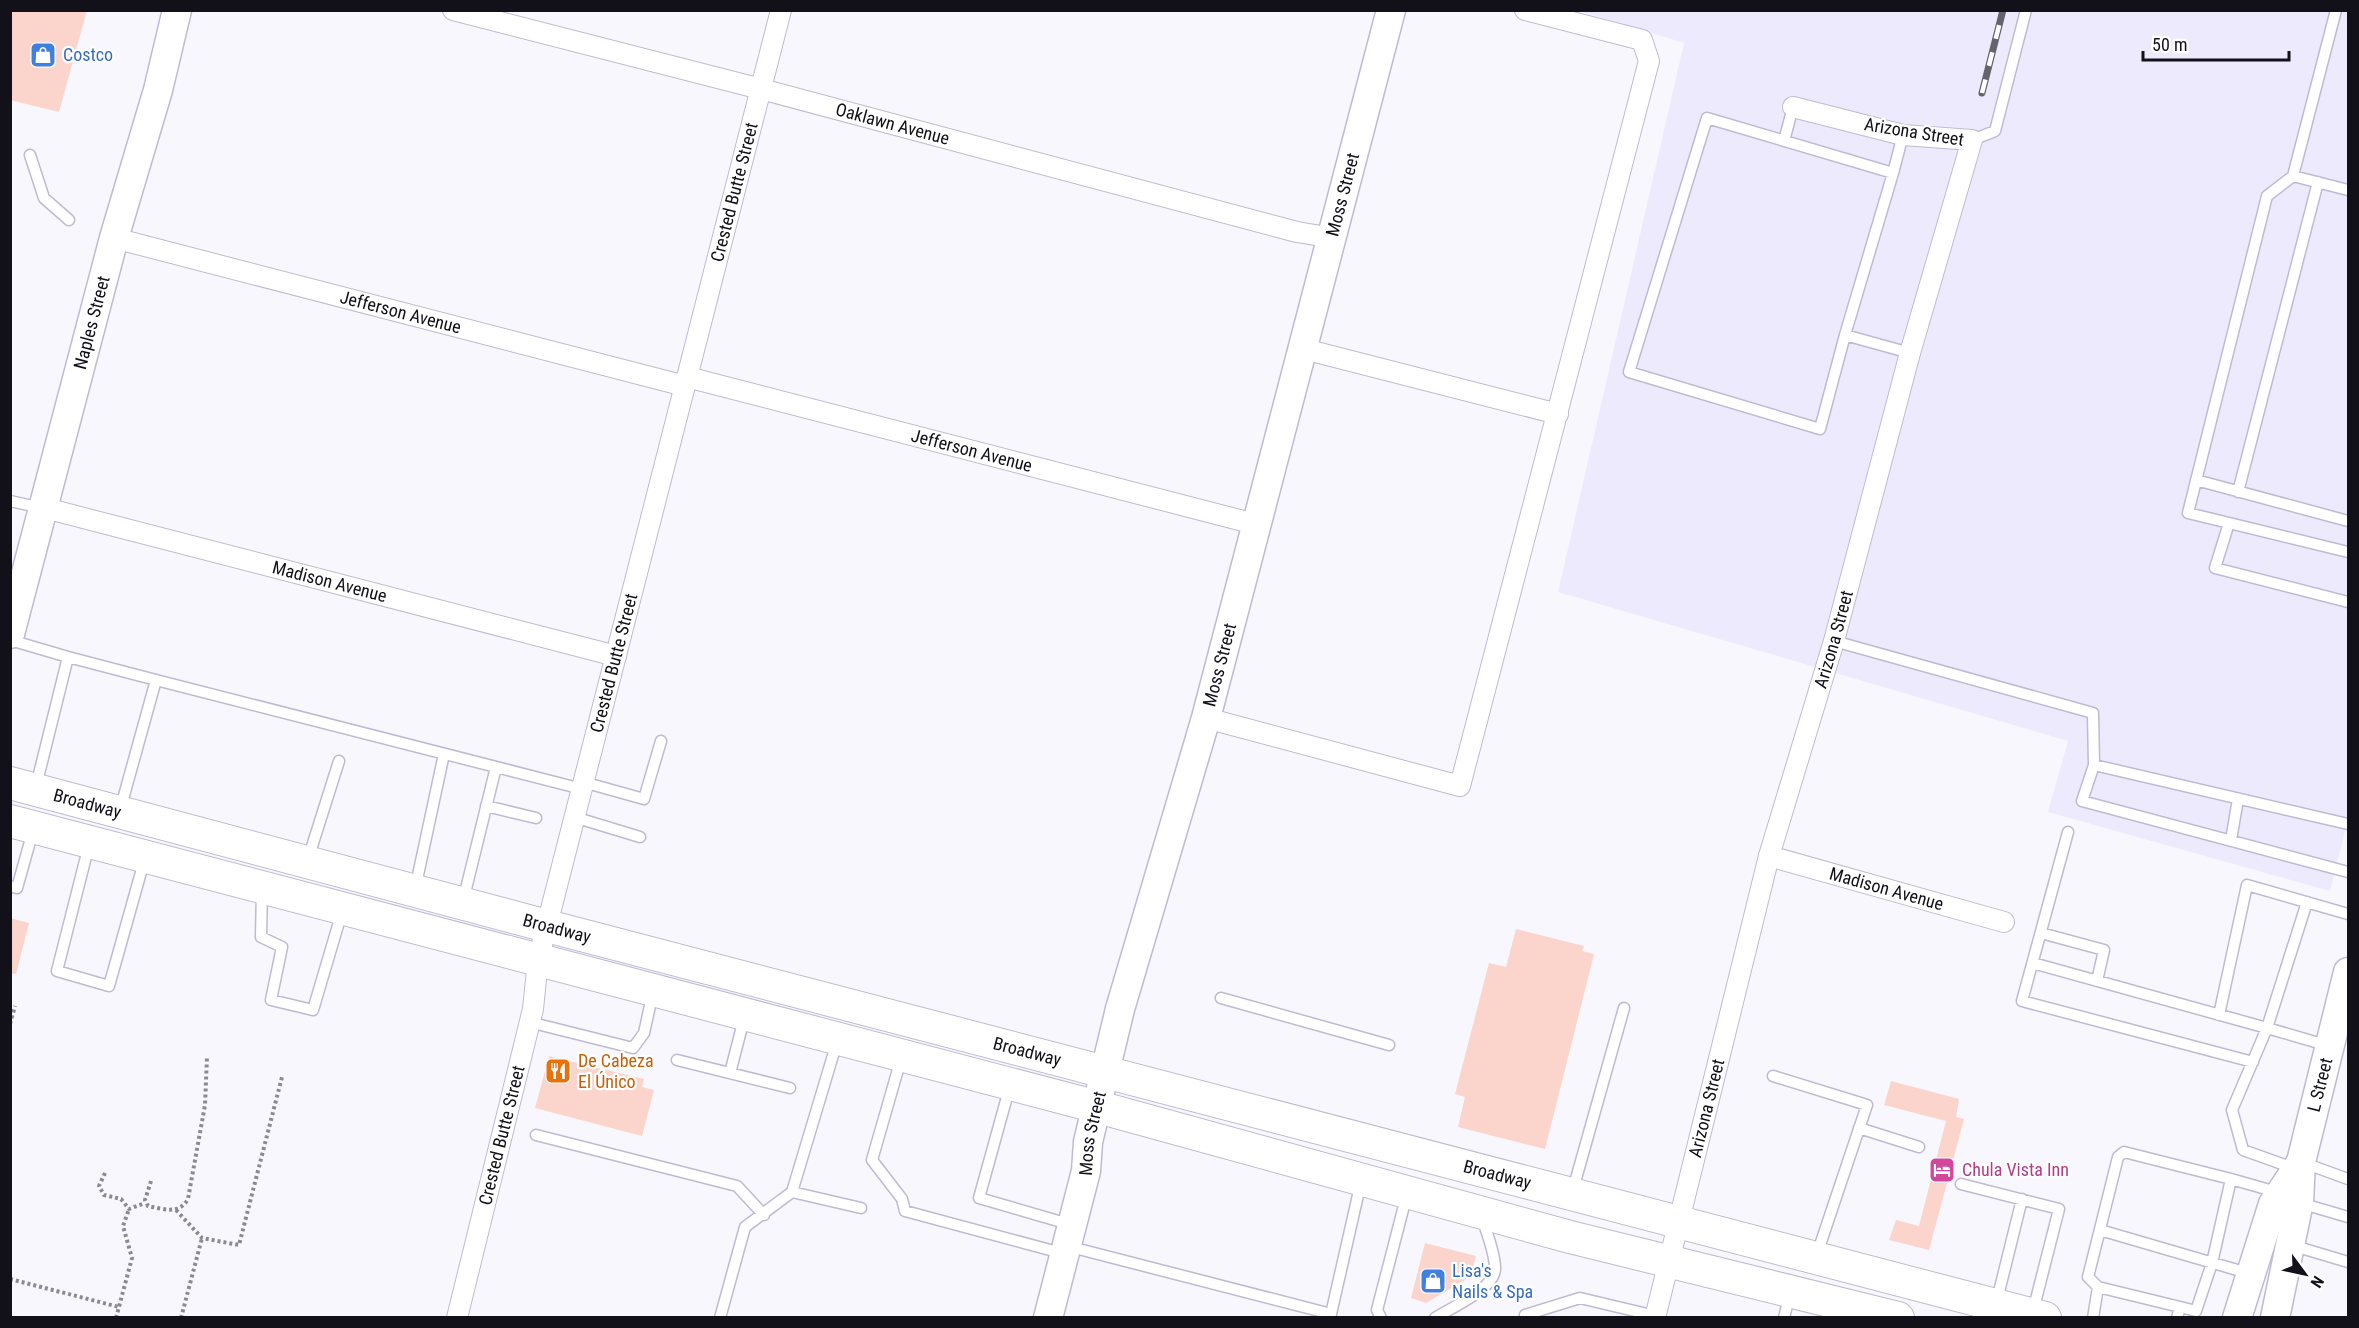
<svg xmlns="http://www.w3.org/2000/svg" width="2359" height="1328" viewBox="0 0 2359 1328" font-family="'Roboto Condensed',sans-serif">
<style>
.built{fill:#eeeafe}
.building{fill:#fbd5cc}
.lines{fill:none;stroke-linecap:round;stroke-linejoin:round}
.lane-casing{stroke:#bfbad3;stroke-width:13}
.street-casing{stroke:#bfbad3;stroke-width:22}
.secondary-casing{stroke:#bfbad3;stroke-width:31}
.primary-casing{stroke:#bfbad3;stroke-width:34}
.path{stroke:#8c8a91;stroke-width:4;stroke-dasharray:3 3;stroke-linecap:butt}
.lane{stroke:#fff;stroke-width:10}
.street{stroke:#fff;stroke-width:20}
.secondary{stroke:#fff;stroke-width:28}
.primary{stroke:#fff;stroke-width:32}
.rail-casing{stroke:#64626a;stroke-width:7}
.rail{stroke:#fff;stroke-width:4.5;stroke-dasharray:14;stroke-linecap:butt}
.labels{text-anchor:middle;stroke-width:4.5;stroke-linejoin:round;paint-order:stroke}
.shop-label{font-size:18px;fill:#366cbe;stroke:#fff;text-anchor:start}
.street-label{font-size:18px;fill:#121018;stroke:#fff}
.food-label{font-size:18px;fill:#c56008;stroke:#fff;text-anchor:start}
.hotel-label{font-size:18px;fill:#b23c85;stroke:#fff;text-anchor:start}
</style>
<rect width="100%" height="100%" fill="#f8f7fd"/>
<!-- built -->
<path class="built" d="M1579 11H2348V819L2330 891 2048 812 2068 741 1558 592 1684 43Z"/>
<!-- building -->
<path class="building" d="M10 10H87L59 112 10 100Z
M10 918 29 923 16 974 10 973Z
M1516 929 1584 946 1582 951 1594 954 1545 1149 1458 1127 1465 1097 1455 1094 1489 963 1506 967Z
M549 1056 644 1079 642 1087 654 1090 642 1136 535 1108Z
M1891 1081 1959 1099 1956 1117 1964 1119 1929 1250 1889 1240 1896 1220 1919 1226 1946 1121 1884 1105Z
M1425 1243 1476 1256 1470 1277 1426 1303 1411 1298Z"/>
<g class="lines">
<!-- lane casing -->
<g class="lane-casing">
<path id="lane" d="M2336 10 2293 176 2348 190
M1903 135 1893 173 1707 118 1629 372 1820 429 1845 335 1910 353
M1972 140 1995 131 2026 10
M1784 141 1793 107
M30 155 44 198 69 220
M2293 176 2267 196 2188 513 2348 552
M1845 335 1893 173
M2196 480 2348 521
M2238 492 2318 182
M10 501 42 508
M2229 523 2215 568 2348 602
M10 640 68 657
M1834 641 2093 713 2094 765
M156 680 582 789
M583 782 644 799 661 741
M36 786 68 657 156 680 120 810
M486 806 536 818
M574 817 640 837
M2348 824 2094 765 2082 801 2348 872
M2068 832 2022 1001 2253 1062
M2231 840 2238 799
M89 845 57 971 109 986 145 858
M308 859 339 761
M10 886 17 888 33 831
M262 889 261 937 282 947 271 1000 313 1010 342 912
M415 889 444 754
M463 901 496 767
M2041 933 2104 950 2097 981
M2033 963 2267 1028 2307 902
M1221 998 1389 1045
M2219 1015 2247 885 2348 914
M529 1022 633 1048 644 1033 653 992
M901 1059 872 1160 902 1199 905 1211 1065 1254
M677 1060 790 1088
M730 1073 745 1015
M1773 1076 1867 1105 1816 1257
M1010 1086 979 1198 1072 1225
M1859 1128 1919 1147
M536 1135 737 1186 764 1215
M2304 1163 2348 1179
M2296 1169 2243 1150 2232 1110 2267 1028 2329 1046
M1961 1184 2059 1209 2033 1311
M792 1192 861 1208
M1572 1193 1624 1008
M2300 1203 2348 1217
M2100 1230 2251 1274
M2291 1245 2348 1262
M1067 1246 1331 1314 1361 1182
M2098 1287 2180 1307 2177 1318
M1996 1304 2022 1199
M2180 1307 2196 1311 2212 1263 2231 1179 2280 1193
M1525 1315 1580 1298 1660 1317
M720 1318 745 1227 792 1192 837 1042
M1381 1318 1377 1310 1407 1194
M1435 1318C1451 1308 1496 1288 1495 1268 1495 1252 1486 1232 1482 1217
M1784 1318 1790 1293
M2093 1318 2098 1287 2088 1277 2118 1157 2124 1152 2231 1179"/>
</g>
<!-- street casing -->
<g class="street-casing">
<g id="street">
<path id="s1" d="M453 10 761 89 1297 232 1333 238"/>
<path id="s2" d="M114 238 685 386"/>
<path d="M1304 349 1558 414"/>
<path id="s3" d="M687 377 1255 524"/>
<path id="s4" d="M45 508 616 656"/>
<path d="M1206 718 1460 786 1649 61 1642 40 1525 10"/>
<path id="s5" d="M1769 856 2004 922"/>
<path id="s6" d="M457 1318 533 1009 538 960 781 10"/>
<path id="s7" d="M1655 1318 1769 856 1834 641 1910 353 1972 140 1903 135 1793 107"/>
</g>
</g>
<!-- secondary casing -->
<g class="secondary-casing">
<g id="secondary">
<path id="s8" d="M10 634 114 238 158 90 177 10"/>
<path id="s9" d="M1048 1318 1086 1171 1088 1142 1120 1009 1206 718 1391 10"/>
<path d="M2237 1318 2273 1204 2301 1162"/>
<path id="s10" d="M2275 1318 2299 1202 2301 1162 2348 972"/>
</g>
</g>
<!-- primary casing -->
<g class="primary-casing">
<g id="primary">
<path id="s11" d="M10 783 547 926 2045 1318"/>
<path d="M10 821 1098 1107 1570 1237 1898 1318"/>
</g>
</g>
<!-- path -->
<path class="path" d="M10 1024 15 1006
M105 1173 99 1186 104 1195 121 1199 129 1209 145 1203
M151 1181 145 1200 148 1206C163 1209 179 1215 188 1199L205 1105 207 1057
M176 1210 202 1238 239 1245 282 1077
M10 1279 119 1307
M116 1318 132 1258 123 1226 129 1209
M181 1318 202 1238"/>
<!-- lane -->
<use href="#lane" class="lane"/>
<!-- street -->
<use href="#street" class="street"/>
<!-- secondary -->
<use href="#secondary" class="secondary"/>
<!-- primary -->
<use href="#primary" class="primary"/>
<!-- rail casing -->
<g class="rail-casing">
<path id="rail" d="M1982 93 2003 10"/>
</g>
<!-- rail -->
<use href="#rail" class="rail"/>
</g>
<!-- icons -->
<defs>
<g id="shop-square" transform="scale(1.35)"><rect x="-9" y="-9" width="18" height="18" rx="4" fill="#3f7fe0" stroke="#fff"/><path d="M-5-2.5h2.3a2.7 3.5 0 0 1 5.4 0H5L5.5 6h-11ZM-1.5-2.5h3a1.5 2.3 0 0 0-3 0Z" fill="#fff"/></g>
<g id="restaurant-square" transform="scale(1.35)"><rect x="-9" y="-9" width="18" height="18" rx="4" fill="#e8710a" stroke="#fff"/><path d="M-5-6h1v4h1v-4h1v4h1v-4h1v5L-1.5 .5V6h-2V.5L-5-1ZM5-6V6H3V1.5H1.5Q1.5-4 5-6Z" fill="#fff"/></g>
<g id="hotel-square" transform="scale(1.35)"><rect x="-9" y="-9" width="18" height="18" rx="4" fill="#d1479c" stroke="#fff"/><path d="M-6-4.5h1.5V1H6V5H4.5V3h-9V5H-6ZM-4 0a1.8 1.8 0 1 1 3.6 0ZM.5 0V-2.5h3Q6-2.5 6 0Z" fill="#fff"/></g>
</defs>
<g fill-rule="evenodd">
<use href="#shop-square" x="43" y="55"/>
<use href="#restaurant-square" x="558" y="1071"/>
<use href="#hotel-square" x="1942" y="1170"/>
<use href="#shop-square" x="1433" y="1281"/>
</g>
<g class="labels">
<!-- shop labels -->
<g class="shop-label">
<text x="63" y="61">Costco</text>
<text x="1452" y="1277">Lisa's<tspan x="1452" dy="21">Nails &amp; Spa</tspan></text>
</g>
<!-- street labels -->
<g class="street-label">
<text dy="6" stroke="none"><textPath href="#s1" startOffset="454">Oaklawn Avenue</textPath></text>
<text transform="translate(1914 132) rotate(9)" y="6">Arizona Street</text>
<text dy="6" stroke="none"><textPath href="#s6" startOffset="1160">Crested Butte Street</textPath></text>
<text dy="6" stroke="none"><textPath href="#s9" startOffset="1162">Moss Street</textPath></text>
<text dy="6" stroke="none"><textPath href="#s2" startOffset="296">Jefferson Avenue</textPath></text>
<text dy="6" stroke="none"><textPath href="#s8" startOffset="322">Naples Street</textPath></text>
<text dy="6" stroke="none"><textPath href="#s3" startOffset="294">Jefferson Avenue</textPath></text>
<text dy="6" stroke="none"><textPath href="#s4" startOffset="294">Madison Avenue</textPath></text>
<text dy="6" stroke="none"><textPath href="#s7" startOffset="702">Arizona Street</textPath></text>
<text dy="6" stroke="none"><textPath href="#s6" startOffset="674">Crested Butte Street</textPath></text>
<text dy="6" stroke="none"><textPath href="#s9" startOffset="676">Moss Street</textPath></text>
<text dy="6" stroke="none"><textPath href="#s11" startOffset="80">Broadway</textPath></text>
<text dy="6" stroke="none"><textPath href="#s5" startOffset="122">Madison Avenue</textPath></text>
<text dy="6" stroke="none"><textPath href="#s11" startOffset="566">Broadway</textPath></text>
<text dy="6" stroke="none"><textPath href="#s11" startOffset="1052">Broadway</textPath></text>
<text dy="6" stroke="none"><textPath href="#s10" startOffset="238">L Street</textPath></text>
<text dy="6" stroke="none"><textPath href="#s7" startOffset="216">Arizona Street</textPath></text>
<text dy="6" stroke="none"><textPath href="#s9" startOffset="190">Moss Street</textPath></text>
<text dy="6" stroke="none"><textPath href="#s6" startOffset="188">Crested Butte Street</textPath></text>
<text dy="6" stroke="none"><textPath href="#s11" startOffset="1538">Broadway</textPath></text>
</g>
<!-- food labels -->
<g class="food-label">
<text x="578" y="1067">De Cabeza<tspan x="578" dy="21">El Único</tspan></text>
</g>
<!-- hotel labels -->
<g class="hotel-label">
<text x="1962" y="1176">Chula Vista Inn</text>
</g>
</g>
<!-- border -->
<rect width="2359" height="1328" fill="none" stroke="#121018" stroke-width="24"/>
<!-- north arrow -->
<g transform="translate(2305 1274) rotate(123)" stroke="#ffffff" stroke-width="4.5" paint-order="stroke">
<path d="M0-4.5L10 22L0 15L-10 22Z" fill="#121018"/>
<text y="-9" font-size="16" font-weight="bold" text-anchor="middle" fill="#121018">N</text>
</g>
<!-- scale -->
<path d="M2143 51v9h146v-9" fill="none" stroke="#121018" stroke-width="3"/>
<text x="2152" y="51" font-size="18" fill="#121018" stroke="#ffffff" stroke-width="4.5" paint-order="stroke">50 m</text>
</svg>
